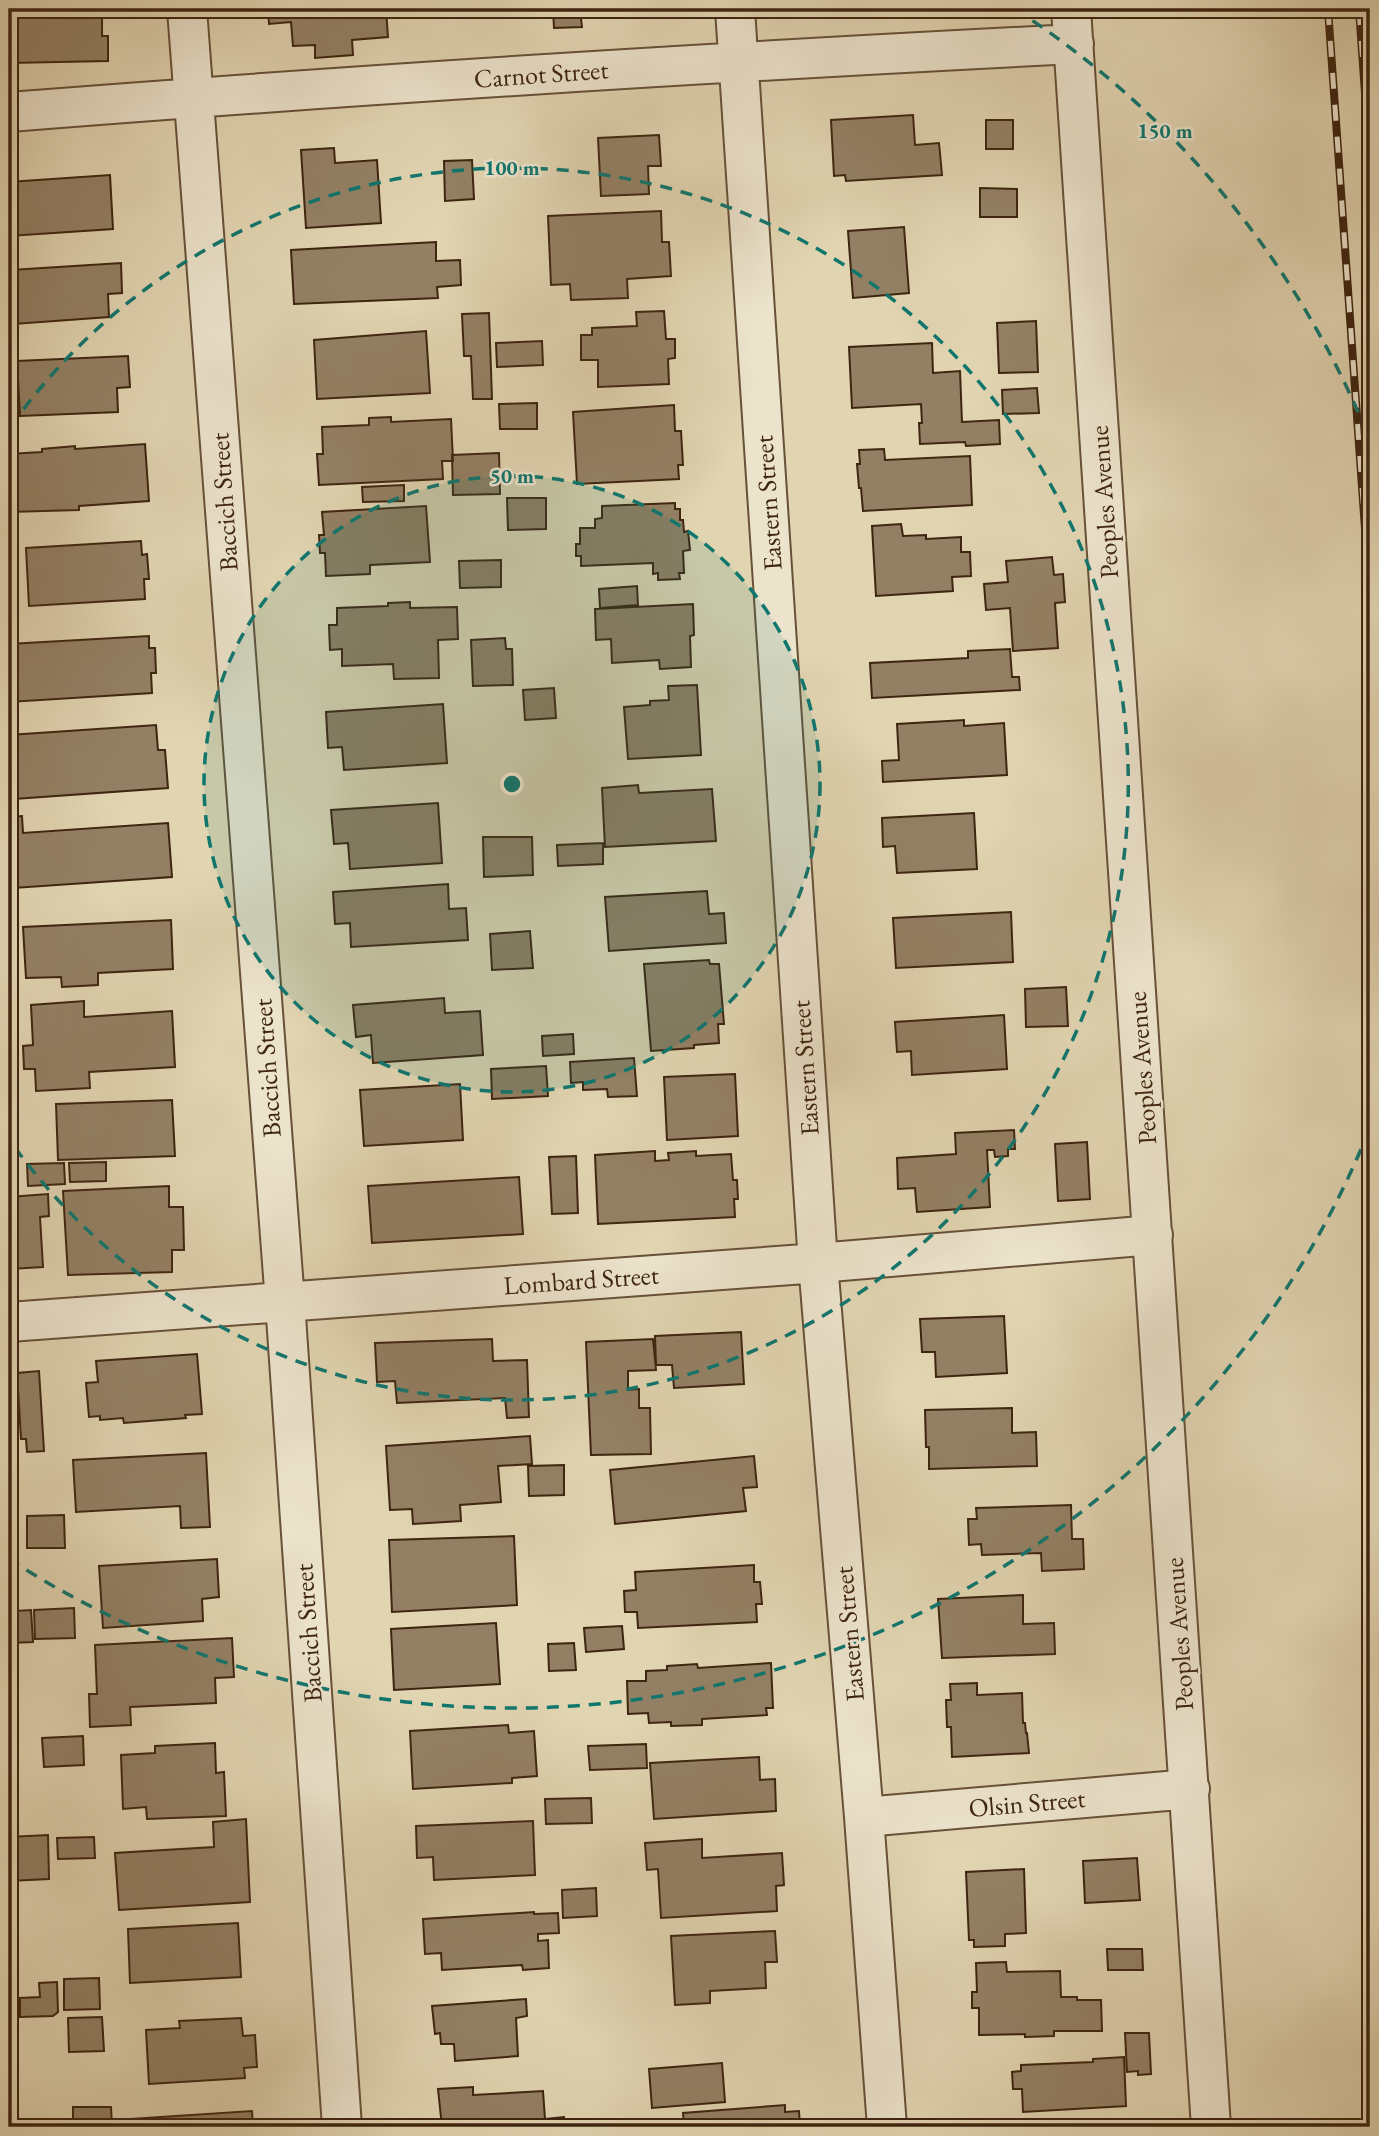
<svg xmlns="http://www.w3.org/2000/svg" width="1379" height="2136" viewBox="0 0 1379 2136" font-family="'EB Garamond',serif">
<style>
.building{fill:#938064;stroke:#3e2510;stroke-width:2}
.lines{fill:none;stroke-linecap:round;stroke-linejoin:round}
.minor-casing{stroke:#675138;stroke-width:42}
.minor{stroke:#ece3cc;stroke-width:38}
.rail-casing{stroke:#3e2510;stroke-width:8}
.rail{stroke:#ece3cc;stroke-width:5;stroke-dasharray:16;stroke-linecap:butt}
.ring{fill:none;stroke:#0f766e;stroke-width:3.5;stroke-dasharray:12 9}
.labels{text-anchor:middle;stroke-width:5;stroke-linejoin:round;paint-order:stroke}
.street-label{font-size:26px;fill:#3e2510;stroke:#ece3cc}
.centre{fill:#0f766e;stroke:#ece3cc;stroke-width:3.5}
.ring-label{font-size:21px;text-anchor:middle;font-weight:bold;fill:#0f766e;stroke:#ece3cc;stroke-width:5;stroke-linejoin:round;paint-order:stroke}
</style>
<rect width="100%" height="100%" fill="#e1d4b1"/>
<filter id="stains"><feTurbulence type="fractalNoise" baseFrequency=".00286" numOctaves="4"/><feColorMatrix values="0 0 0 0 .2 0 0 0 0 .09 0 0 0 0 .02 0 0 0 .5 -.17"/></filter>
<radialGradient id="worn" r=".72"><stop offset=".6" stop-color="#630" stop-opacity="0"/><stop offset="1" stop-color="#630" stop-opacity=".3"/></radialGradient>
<!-- building -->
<path class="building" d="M9 9H102V36H108V61L9 63Z
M268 9H386L388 37 352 40 353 55 315 58V45L293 46 291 22 269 24Z
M553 9H644V15L581 18 582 27 554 28Z
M839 9H910V11L839 14Z
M913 115 915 145 939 143 942 175 846 181 845 175 834 176 831 120Z
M986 120H1013V149H986Z
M659 135 661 166H648L649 194 601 196 598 138Z
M334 148 335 163 377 160 381 223 306 228 301 150Z
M472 160 474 199 445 201 444 161Z
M110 175 113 229 9 236V182Z
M980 188 1017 189V217H980Z
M661 211 662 242H669L671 276 627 279 628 298 571 300 570 284 551 285 548 216Z
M904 227 909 293 853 298 848 231Z
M436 242V261L460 260 461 285 437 287 438 298 294 304 291 250Z
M121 263 122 293 108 294 109 317 14 324 11 270Z
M664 311 666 339H675V358L668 359 669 384 598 387V360H581V335H592V328L637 326 636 312Z
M489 313 492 399H473L471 356H464L462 314Z
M1036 321 1038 372 999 373 997 323Z
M426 331 430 393 317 399 314 340Z
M542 341 543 365 497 367 496 343Z
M932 343 933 373 960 371 962 422 999 420 1000 444 966 446 965 442 920 444 919 423H922L921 404 852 408 849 347Z
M128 356 130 387 117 388 118 412 20 416 17 361Z
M1037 388 1039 413 1003 414 1002 390Z
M537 403V429H500L499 404Z
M674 405 675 431H681L683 465H678L679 479 577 484 573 412Z
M391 417V422L451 419 453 461H442L443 479 319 485 317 454H323L322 427 369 425V418Z
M145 444 149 501 79 506V510L9 512V454L42 452V449L75 446V449Z
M884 449 885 460 970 456 972 505 863 511 861 488H859L857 464H860L859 450Z
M499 453 500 494 453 495 452 455Z
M404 485V501L363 502 362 487Z
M507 498H546V529L508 530Z
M675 503V509H680V520H683L684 532 688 531 690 550 683 551 684 573H679L680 579 658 580V573L653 574V563L581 566V556H576V544H580V528H595V519L602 518V506Z
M426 506 430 562 370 565V574L326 576 325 553H320L319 535H324L322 512Z
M901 524 903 536 926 535V539L961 537V552H970L971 576 952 577 953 591 876 596 872 526Z
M141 541 142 555 147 554 149 579H144L145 599 29 606 26 548Z
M1052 557 1054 575 1063 574 1065 602 1055 603 1058 648 1013 651 1010 608 986 610 984 584 1008 582 1006 561Z
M501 560V587L460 588 459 561Z
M637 586 638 605 600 608 599 589Z
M410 602V608L457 607 458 639 438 640 439 678 394 679 393 664 342 666V649L330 650 329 625H337V608L388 606V603Z
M693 604 694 635 690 636 691 667 660 669 659 660 612 663 611 639 596 640 595 609Z
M149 636V648H155L156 673H151L152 693 9 702V644Z
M505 638 506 649H512L513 685 473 686 471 640Z
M1010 649 1012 677H1019L1020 690 872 698 870 663 968 658V651Z
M697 685 701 755 628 759 624 707 650 705V701L669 700 668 686Z
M554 688 556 718 525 720 523 690Z
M443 704 447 763 344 770 342 747 328 748 326 712Z
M964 720V726L1004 723 1007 775 883 782 882 761 899 760 897 724Z
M156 725 158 750H165L168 788 14 799 15 815H9V735Z
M638 785 639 793 712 789 716 841 605 847 602 788Z
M438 803 442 863 350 869 348 843 334 844 331 810Z
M974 813 977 869 897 873 895 846 883 847 882 818Z
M22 816 23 833 168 823 172 877 14 888V877H9V817Z
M483 837H532L533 875 484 877Z
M603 843V864L558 866 557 845Z
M448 884 449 909 466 908 468 940 351 947 350 923 335 924 333 892Z
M707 891 709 914 724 913 726 943 609 951 605 897Z
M1011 912 1013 962 896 968 893 918Z
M171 920 173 969 98 973V985L62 987 61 977 26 978 23 927Z
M530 931 533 968 492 970 490 934Z
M709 960 710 964H719L724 1024H718L719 1043 694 1045V1048L651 1051 644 964Z
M9 975H18V999H9Z
M1066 987 1068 1026 1026 1027 1025 989Z
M444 998 445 1013 480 1011 483 1055 373 1063 371 1035 356 1037 353 1005Z
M84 1001V1017L172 1011 175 1067 89 1072 90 1088 36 1091 35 1069H24L23 1046 33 1045 31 1005Z
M1004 1015 1007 1069 912 1075 911 1051 897 1052 895 1022Z
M573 1034 574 1054 543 1056 542 1036Z
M634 1058 637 1096 608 1097 607 1089 583 1090V1082L571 1083 570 1062Z
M546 1066 548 1096 492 1099 491 1069Z
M735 1074 738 1136 667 1140 664 1077Z
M460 1084 463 1140 364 1146 360 1090Z
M172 1100 175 1156 58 1160 56 1104Z
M1014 1130 1015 1149H1008V1156L995 1157 994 1150H987L990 1207 917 1212 915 1188 898 1189 897 1158 956 1154 955 1133Z
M1087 1142 1090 1199 1058 1201 1055 1144Z
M655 1151V1161L669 1160 668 1153 696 1151V1156L731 1154 733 1180H737L738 1199H734L735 1217 598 1224 595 1155Z
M576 1156 578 1213 552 1214 549 1157Z
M106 1162V1181L70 1182 69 1163Z
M64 1163 65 1184 28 1186 27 1164Z
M519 1177 523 1234 372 1243 368 1186Z
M169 1186V1207H183L184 1250H172V1272L68 1275 63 1191Z
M48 1194 49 1216 40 1217 43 1267 10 1269 9 1197Z
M1004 1316 1007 1373 936 1377 935 1352H922L920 1319Z
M741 1332 744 1384 674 1388 672 1365H656L655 1336Z
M492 1339 493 1361 527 1360 529 1417 507 1418 505 1398 397 1403 395 1381 377 1382 375 1343Z
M653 1339 656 1370 628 1371V1390L639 1389V1408H650L651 1454 591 1455 586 1342Z
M197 1354 202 1414 185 1415 186 1418 124 1423 123 1418 100 1420V1416L89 1417 86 1383 98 1382 96 1361Z
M39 1371 44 1451 27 1452 26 1439H21L17 1373Z
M1012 1408V1433L1036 1432 1037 1466 929 1469V1447H926L925 1410Z
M530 1436 532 1464 498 1466 501 1502 460 1505 461 1521 413 1524 412 1509 390 1510 386 1446Z
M206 1453 210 1527 181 1528 180 1506 76 1512 73 1460Z
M754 1456 757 1487 743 1488 746 1511 615 1524 610 1470Z
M564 1465V1495L529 1496 528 1466Z
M9 1469H15V1494H9Z
M1071 1505 1072 1539H1083L1084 1569 1042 1571 1041 1553 982 1555 981 1544 969 1545 968 1519H977L976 1508Z
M64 1515 65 1548H27V1516Z
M514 1536 517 1605 392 1612 389 1540Z
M217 1559 219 1597 202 1599 203 1621 103 1628 99 1566Z
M754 1565V1582H760L762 1604H756L757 1622 638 1628 637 1612H625L624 1591 636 1590 635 1572Z
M1023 1595V1624L1054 1623 1055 1654 942 1658 938 1599Z
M15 1606 16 1611 31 1610 33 1642 9 1643V1607Z
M74 1608 75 1638 35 1639 34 1610Z
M496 1623 500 1684 394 1690 391 1629Z
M622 1626 624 1649 586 1652 584 1628Z
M232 1638 234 1677 215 1678 216 1703 130 1707 131 1725 90 1727 89 1694H97L95 1645Z
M574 1643 576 1670 549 1671 548 1644Z
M771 1663 773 1708H766L767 1715 702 1719V1725L671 1726V1722L649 1723 648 1713 628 1714 627 1681H646V1671L667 1670V1666L697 1664 698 1668Z
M977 1683V1695L1022 1693 1023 1723H1025L1026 1733H1027L1029 1753 952 1757 951 1727H947L946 1700H951L950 1684Z
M508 1725 509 1733 534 1731 537 1776 512 1778V1783L413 1789 410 1731Z
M83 1736 84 1765 44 1767 42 1738Z
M9 1741H14L17 1782H9Z
M215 1743 216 1773 224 1772 226 1816 147 1819 146 1807 123 1809 121 1755 155 1753V1746Z
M646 1744 647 1768 590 1770 588 1746Z
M759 1757 760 1780 775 1779 776 1811 654 1819 650 1763Z
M591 1798 592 1823 546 1824 545 1799Z
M246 1819 250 1902 119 1910 115 1853 214 1847 213 1822Z
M533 1821 535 1875 434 1880 433 1857 417 1858 416 1826Z
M48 1835 49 1879 9 1881V1837Z
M94 1837 95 1858 58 1859 57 1838Z
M702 1839V1858L782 1853 784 1885 776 1886 777 1911 661 1918 658 1869 647 1870 645 1843Z
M1137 1858 1140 1900 1085 1903 1083 1861Z
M1024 1869 1026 1933 1005 1934V1946L974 1947V1940H969L966 1872Z
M596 1888 597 1916 563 1918 562 1890Z
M534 1912V1914L558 1913 559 1933 538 1934V1941L548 1940 549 1968 523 1970 522 1965 442 1970 441 1953 425 1954 423 1919Z
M238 1923 241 1977 130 1983 128 1929Z
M775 1931 777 1962H765L766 1988 710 1991V2003L675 2005 671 1936Z
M1107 1949H1142L1143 1970H1108Z
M1006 1962 1007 1972 1060 1971 1061 1997H1077V2000H1101L1102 2031H1054V2036L1025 2037V2034L979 2035V2008H972V1992H977L976 1963Z
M99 1978 100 2009 64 2010V1979Z
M57 1982 58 2012 53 2016 20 2017V1998L40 1997 39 1983Z
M526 1999 527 2016 516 2018 518 2056 455 2061 454 2044H441L440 2033 435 2034 432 2006Z
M102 2017 104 2051 69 2052 68 2018Z
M241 2018 243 2036 255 2035 257 2067 244 2068 245 2078 149 2084 146 2030 180 2028 179 2021Z
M1125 2033H1149L1151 2074 1138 2075V2071L1127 2072Z
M1124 2057 1126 2106 1023 2112 1022 2089H1013L1012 2072 1021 2071V2065L1093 2062V2059Z
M722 2063 725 2102 652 2108 649 2069Z
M473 2087V2095L543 2091 545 2119 564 2117 565 2127H442L438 2089Z
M785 2105V2112L799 2111 800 2127H684L683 2113Z
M73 2107H111L112 2127H73Z
M252 2111 253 2127H131V2119Z"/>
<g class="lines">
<!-- minor casing -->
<g class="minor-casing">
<path id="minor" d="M187 9 285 1302 342 2127
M735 9 818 1263 864 1817 887 2127
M1071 9 1211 2127
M9 112C363 84 718 62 1074 44
M9 1322 818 1263 1153 1235
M864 1817 1190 1789"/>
</g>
<!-- minor -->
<use href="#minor" class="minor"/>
<!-- rail casing -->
<g class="rail-casing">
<path id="rail" d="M1328 9 1370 599
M1359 9 1370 163"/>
</g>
<!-- rail -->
<use href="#rail" class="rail"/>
</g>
<!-- distance rings -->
<circle cx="512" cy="784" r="308" fill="#0f766e" fill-opacity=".12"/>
<g class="ring">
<circle cx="512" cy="784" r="308"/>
<path d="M11 426A616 616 0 1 1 11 1142"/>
<path d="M1369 1130A924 924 0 0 1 9 1559M1015 9A924 924 0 0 1 1369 438"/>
</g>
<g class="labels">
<!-- street labels -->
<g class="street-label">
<text transform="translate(541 74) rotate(-4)" y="9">Carnot Street</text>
<text transform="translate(224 502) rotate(-94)" y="9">Baccich Street</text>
<text transform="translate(1104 502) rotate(-94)" y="9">Peoples Avenue</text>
<text transform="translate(768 503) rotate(-94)" y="9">Eastern Street</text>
<text transform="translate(267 1068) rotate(-94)" y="9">Baccich Street</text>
<text transform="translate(805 1068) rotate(-94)" y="9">Eastern Street</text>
<text transform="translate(1142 1068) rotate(-94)" y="9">Peoples Avenue</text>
<text transform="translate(581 1280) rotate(-4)" y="9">Lombard Street</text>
<text transform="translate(308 1633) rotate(-94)" y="9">Baccich Street</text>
<text transform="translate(849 1634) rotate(-95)" y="9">Eastern Street</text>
<text transform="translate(1179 1634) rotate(-94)" y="9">Peoples Avenue</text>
<text transform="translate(1027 1803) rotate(-5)" y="9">Olsin Street</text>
</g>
</g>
<circle cx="512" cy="784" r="10" class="centre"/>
<g class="ring-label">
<text x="1165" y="138">150 m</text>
<text x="512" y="175">100 m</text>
<text x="512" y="483">50 m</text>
</g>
<!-- margin -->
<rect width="1379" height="2136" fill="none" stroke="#e1d4b1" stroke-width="35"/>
<rect x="10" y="10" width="1358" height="2115" fill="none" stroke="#3e2510" stroke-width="3.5"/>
<rect x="18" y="18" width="1344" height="2101" fill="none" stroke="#3e2510" stroke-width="2"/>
<rect width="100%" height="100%" filter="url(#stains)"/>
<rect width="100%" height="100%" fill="url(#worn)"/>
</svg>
